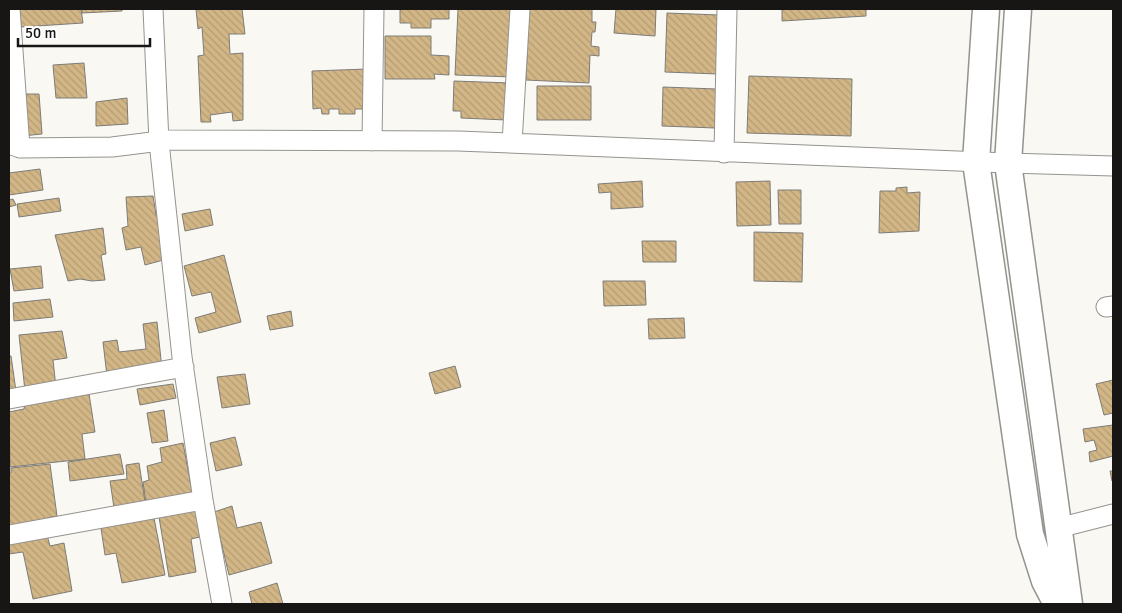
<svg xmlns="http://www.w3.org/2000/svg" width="1122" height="613" viewBox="0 0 1122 613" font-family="Signika,sans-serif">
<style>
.building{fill:url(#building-back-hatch);stroke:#7e7c78}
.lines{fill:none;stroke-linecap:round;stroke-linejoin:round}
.minor-casing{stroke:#95938f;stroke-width:21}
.secondary-casing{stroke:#95938f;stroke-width:29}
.minor{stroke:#fff;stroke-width:19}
.secondary{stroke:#fff;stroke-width:26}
</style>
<defs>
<pattern id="building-back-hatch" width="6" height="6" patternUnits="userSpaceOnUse" patternTransform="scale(1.25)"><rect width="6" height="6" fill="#d2b686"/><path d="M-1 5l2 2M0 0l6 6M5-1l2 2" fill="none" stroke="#b49c73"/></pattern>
</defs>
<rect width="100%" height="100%" fill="#faf8f3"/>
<!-- building -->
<path class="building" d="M19 9H81L83 23 21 27Z
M82 9H122V11L82 13Z
M196 9H242L245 34H229L230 54 243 53V120L233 121 232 112 210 115 211 122H201L198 56 204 55 202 27 198 29Z
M400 9H449V19H431V28H411V23H400Z
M458 9H515L512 77 455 75Z
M529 9H592V22H596L595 32H592L591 46 599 47V56L590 55 589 83 526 80Z
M616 9H656L655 36 614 33Z
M782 9H866V16L782 21Z
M667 13 719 15 718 74 665 72Z
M385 36H431V55L449 56V75L434 74 435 79H385Z
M84 63 87 98H56L53 65Z
M367 69 368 109H355V114H339V109H329V114H322L321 108 313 109 312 71Z
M749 76 852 79 851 136 747 133Z
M454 81 511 83 506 120 461 118V111H453Z
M537 86H591V120H537Z
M663 87 716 89 715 128 662 126Z
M19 94H39L42 134 22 136Z
M127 98 128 124 96 126V102Z
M40 169 43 190 9 195V198V173Z
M642 181 643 207 611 209V192L599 193 598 184Z
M770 181 771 225 737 226 736 182Z
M907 187V193L920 192 919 231 879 233 880 191H896V188Z
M778 190H801V224H779Z
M153 196 156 215 162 214 167 259 145 265 141 247 126 250 122 228 128 226 126 197Z
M59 198 61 211 19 217 17 204Z
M13 199 16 205 9 207V200Z
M210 209 213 225 185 231 182 214Z
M103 228 106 254 101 255 105 280 92 281 80 279 68 281 55 235Z
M754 232 803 233 802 282 754 281Z
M642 241H676V262H643Z
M224 255 241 322 199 333 195 318 216 312 211 292 192 296 184 266Z
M41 266 43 288 14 291 10 269Z
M603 281H645L646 305 604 306Z
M50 299 53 317 14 321 13 303Z
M291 311 293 326 270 330 267 316Z
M684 318 685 338 649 339 648 319Z
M157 322 162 369 107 376 103 342 117 340 119 352 146 349 143 324Z
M62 331 67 358 53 360 56 388 25 391 19 335Z
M9 356H11L16 391 9 392Z
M455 366 461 387 435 394 429 373Z
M245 374 250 404 222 408 217 377Z
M1113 380V413L1104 415 1096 384Z
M173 384 176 398 140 405 137 389Z
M89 394 95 432 82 434 85 459 10 467 9 412 24 409 25 403Z
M164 410 168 441 152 443 147 413Z
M1113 425V456L1090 462 1089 452 1097 450 1094 440 1085 442 1083 429Z
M235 437 242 465 216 471 210 443Z
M183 443 193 497 146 503 143 482 149 480 147 466 162 462 160 448Z
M120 454 124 474 70 481 68 462Z
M139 463 146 508 115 514 110 481 127 479 126 465Z
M50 464 57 516 47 518V524L9 530V474L11 473V468Z
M1110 471H1113V481H1112Z
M232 506 237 528 261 522 272 563 229 575 214 512Z
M199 510 204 536 191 539 196 572 169 577 159 517Z
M154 518 165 575 122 583 116 553 105 555 101 528Z
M47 535 50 546 64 543 72 591 33 599 23 552 9 554V544Z
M277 583 283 604H252L249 592Z"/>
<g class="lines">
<!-- minor casing -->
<g class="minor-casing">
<path id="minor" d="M10 9 20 148
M153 9 159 142 182 357 203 500 222 604
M372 141 374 9
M512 143 520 9
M9 144 20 148 112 147 168 140 458 141 1008 163 1113 166
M724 153 727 9
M1106 307 1113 306
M9 399 184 367
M1058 528 1113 514
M9 535 203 500"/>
</g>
<!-- secondary casing -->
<g class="secondary-casing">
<path id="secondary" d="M986 9 976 162 1030 534 1045 581 1057 604
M1018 9 1008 163 1069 604"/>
</g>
<!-- minor -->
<use href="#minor" class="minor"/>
<!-- secondary -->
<use href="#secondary" class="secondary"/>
</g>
<!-- border -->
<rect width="1122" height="613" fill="none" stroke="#171615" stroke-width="20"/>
<!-- scale -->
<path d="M18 38v8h132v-8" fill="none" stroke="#171615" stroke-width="2.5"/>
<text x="25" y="38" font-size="15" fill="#171615" stroke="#ffffff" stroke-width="4" paint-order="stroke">50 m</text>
</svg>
